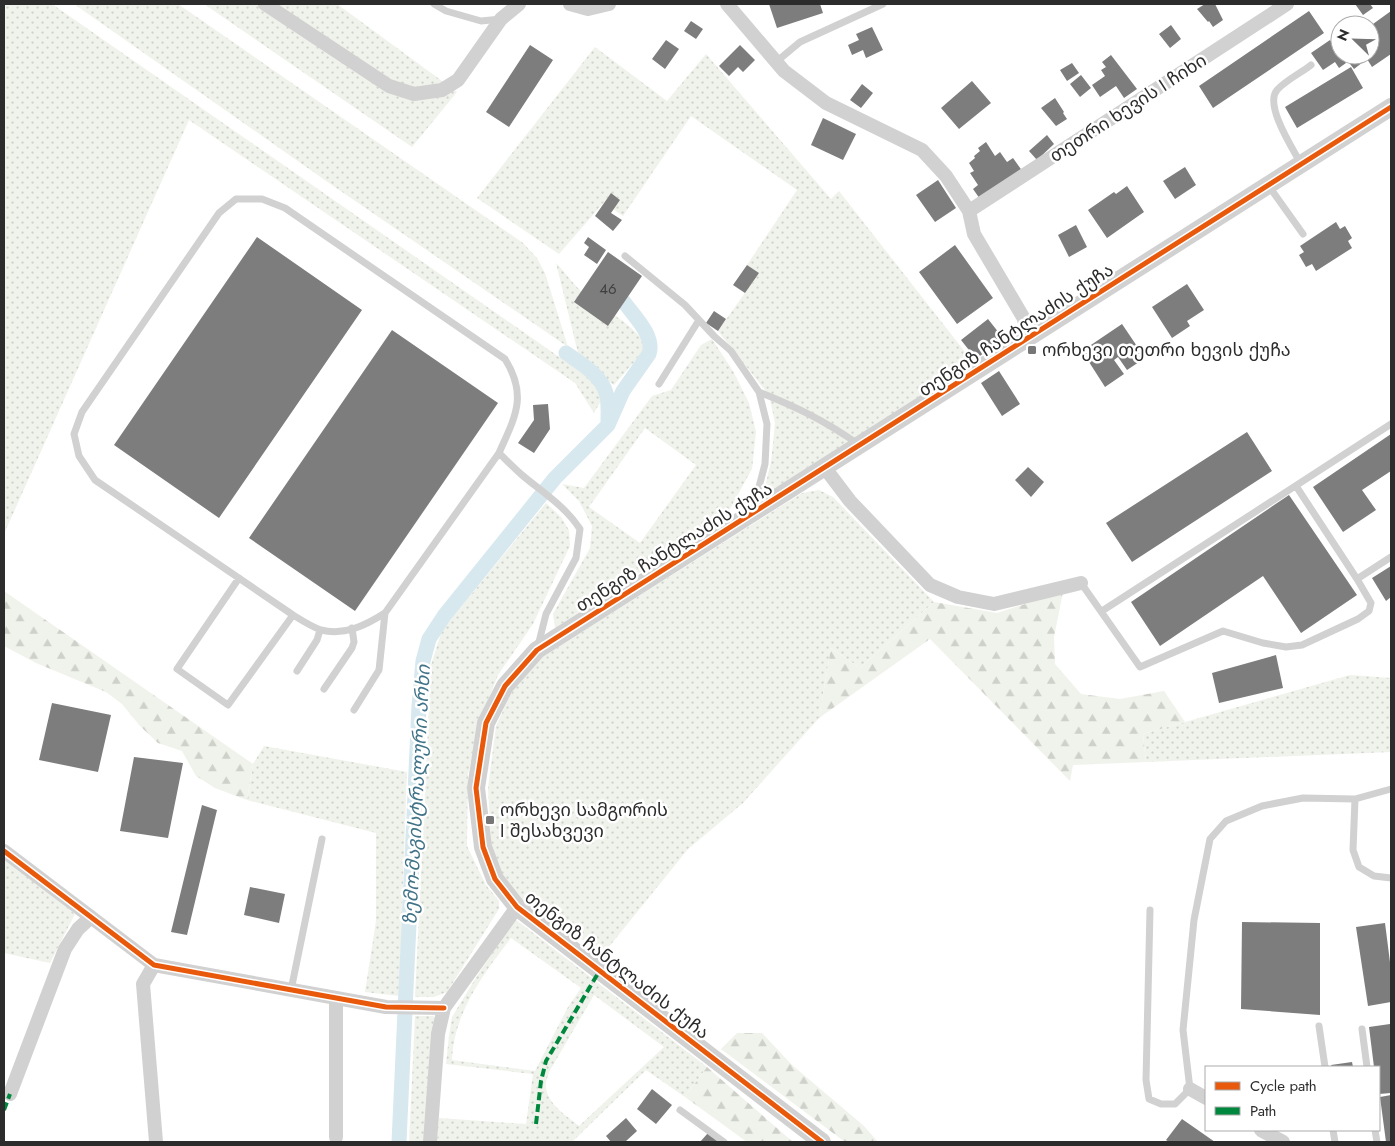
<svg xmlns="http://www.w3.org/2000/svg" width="1395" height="1146" viewBox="0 0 1395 1146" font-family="Jost,'Noto Sans Georgian',sans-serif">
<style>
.grass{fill:url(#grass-dots);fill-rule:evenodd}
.forest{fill:url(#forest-firs)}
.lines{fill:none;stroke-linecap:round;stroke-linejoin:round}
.canal{stroke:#d8e8ef;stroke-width:15}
.building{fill:#7d7d7d}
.service{stroke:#d1d1d1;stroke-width:7}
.minor{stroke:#d1d1d1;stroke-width:14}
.tertiary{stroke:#d1d1d1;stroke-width:18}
.quiet{stroke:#00873e;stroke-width:4;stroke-dasharray:8 4;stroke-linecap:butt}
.cycleway-casing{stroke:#fff;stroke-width:8}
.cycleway{stroke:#e8590c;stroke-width:5}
.poi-dot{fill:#767676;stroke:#fff;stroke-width:2}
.labels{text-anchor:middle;stroke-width:5;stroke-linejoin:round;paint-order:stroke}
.number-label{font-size:15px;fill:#404040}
.street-label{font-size:18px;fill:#2c2c2c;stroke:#fff}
.poi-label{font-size:18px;fill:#2c2c2c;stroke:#fff;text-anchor:start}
.water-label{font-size:19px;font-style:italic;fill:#417388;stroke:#fff}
</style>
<defs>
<pattern id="grass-dots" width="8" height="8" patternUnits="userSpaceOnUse" patternTransform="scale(1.25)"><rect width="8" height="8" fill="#f0f3eb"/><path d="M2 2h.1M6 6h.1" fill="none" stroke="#ced0ca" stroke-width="1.8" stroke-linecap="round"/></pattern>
<pattern id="forest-firs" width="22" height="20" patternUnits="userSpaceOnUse" patternTransform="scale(1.25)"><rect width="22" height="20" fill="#f0f3eb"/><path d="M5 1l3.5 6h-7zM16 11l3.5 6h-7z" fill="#ced0ca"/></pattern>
</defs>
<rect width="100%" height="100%" fill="#fff"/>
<!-- grass -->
<path class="grass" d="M4 4H52L575 368 597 385 601 401 594 413 575 383 189 120 4 534Z
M74 4H178L523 243 537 258 545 273 568 347 329 183Z
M204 4H337L457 92 412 147Z
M595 47 667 101 706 54 831 199 839 191 976 366 763 495 771 462 775 423 769 395 718 331 759 273 747 265 797 190 691 116 623 216 613 209 620 200 611 194 559 254 477 198Z
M556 263C565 272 573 284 582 292 600 307 636 325 645 345L642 353 614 385 607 380 601 371 579 357Z
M712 339 733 371 749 403 756 432 752 469 726 516 555 628 553 614 590 548 592 526 579 501 562 484 584 488 652 396 671 390 701 345ZM645 428 696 465 640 543 589 507Z
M819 490 833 497 934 602 860 668 831 648 819 718 743 803 688 849 604 953 521 902 500 871 491 845 488 788 496 726 514 687 539 659 802 493Z
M546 503 561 517 569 530 570 546 533 624 498 675 480 721 468 774 467 846 486 885 499 901V909L447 992 434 997H415L431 665 442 630Z
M1350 675 1391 678V752L1146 762 1143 734Z
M264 746 407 772 399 996 365 992 376 921V833L247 800 253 764Z
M4 858 75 914 50 963 4 953Z
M515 919 707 1067 685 1097 646 1070 572 1142H437L439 1118 526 1124 533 1074 446 1064 449 1036 452 1017 477 976ZM511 938 581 988 568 1007 535 1071 452 1060C454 1012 483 975 511 938ZM594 995 664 1047 579 1126C567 1116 547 1104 546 1087 545 1082 548 1077 549 1072Z
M415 1016H433L439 1021 424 1142H409Z"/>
<!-- forest -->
<path class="forest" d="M4 591 253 764 247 800 215 788 196 776 182 751 158 743 140 726 122 704 106 692 36 663 4 646Z
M1063 592 1054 637 1055 664 1081 694 1120 699 1164 691 1185 722 1143 734 1146 762 1073 765 1070 781 930 639 819 718 831 648 860 668 934 602 997 613Z
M737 1033H762L792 1065 864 1126 878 1142H845L721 1049Z
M707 1067 793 1142H747L685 1097Z"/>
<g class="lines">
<!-- canal -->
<path class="canal" d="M566 353C580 363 601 375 606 393 609 401 608 412 608 421
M399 1142 419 706 423 661 429 639 444 616 555 478 608 425 623 391 649 354C655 336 634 316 624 302"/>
</g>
<!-- building -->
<path class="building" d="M769 4H820L823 13 777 28Z
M1205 4H1215L1223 20 1213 27 1209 21 1208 22 1197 9Z
M1355 4H1370L1373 8 1363 15Z
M1309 11 1324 33 1213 108 1199 86Z
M1391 11V54L1372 67 1367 59 1354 69 1343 55H1370V35L1377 30 1373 24Z
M691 21 703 29 696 39 684 31Z
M1171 25 1181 39 1170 48 1159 34Z
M872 27 883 50 866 58 863 50 852 55 848 45 859 40 856 34Z
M666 40 679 49 665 69 652 59Z
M1330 40 1346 63 1339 68 1335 62 1323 70 1311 53Z
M530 45 553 60 509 127 486 112Z
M740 45 755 60 743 72 738 67 729 76 719 66Z
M1111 55 1137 89 1124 98 1116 86 1100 97 1092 85 1105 76 1101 70 1106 67 1102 62Z
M1072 63 1079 73 1067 81 1060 70Z
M1351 67 1363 88 1297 128 1285 107Z
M1081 75 1091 88 1080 97 1070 84Z
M972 81 991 103 959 129 941 108Z
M862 84 873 93 861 108 850 100Z
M1055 98 1064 112 1063 113 1067 119 1056 126 1041 108Z
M823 118 856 134 843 160 811 145Z
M1047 135 1054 144 1037 160 1029 151Z
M986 142 995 156 1000 152 1007 162 1013 158 1023 172 980 199 973 189 978 185 970 173 974 171 969 163 975 158 974 156 980 151 978 148Z
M1185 167 1196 185 1175 199 1163 181Z
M938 180 956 208 935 222 916 195Z
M1127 186 1144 212 1107 238 1088 210 1114 192 1116 194Z
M611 193 620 200 611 213 622 220 613 231 595 216Z
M1336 222 1340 229 1345 226 1352 238 1348 241 1352 248 1316 271 1312 264 1306 267 1299 255 1304 252 1300 246Z
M1076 225 1087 247 1069 257 1058 235Z
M257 237 362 310 219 518 114 445Z
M588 237 606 250 597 264 584 255 589 247 584 243Z
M955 245 993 298 957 324 919 272Z
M608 252 642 276 608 326 574 302Z
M747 265 759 273 745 293 733 285Z
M1187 284 1204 310 1187 321 1190 326 1172 338 1152 307Z
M714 311 726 319 718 331 706 323Z
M988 319 1003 338 976 359 961 340Z
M1122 324 1145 358 1127 370 1118 357 1114 360 1124 374 1105 387 1082 351Z
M392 330 498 403 355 611 249 538Z
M999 371 1020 404 1002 416 981 383Z
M548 404 550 429 534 453 518 443 534 420 533 405Z
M1247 432 1272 471 1132 562 1106 523Z
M1391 434V471L1362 490 1376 510 1343 532 1313 487Z
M1028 467 1044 482 1031 497 1015 480Z
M1289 495 1357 595 1301 633 1263 576 1160 646 1131 602Z
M1391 566V597L1386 601 1372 578Z
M1276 655 1283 688 1219 703 1212 673Z
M52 703 111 715 98 772 39 760Z
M134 757 183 763 168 838 120 831Z
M202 805 217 810 187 935 171 932Z
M250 887 285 894 279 923 244 915Z
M1242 922 1320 923V1015L1241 1009Z
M1385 923 1391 970V1002L1368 1006 1356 927Z
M1390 1024 1391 1093 1379 1094V1067H1374L1369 1027Z
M1352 1062 1353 1067H1332L1331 1065Z
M652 1089 672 1105 656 1124 637 1109Z
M1391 1095V1142H1386L1380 1097Z
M626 1118 637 1131 625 1142H611L606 1136Z
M1182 1119 1215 1142H1169L1166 1140Z
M708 1133 719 1142H700Z"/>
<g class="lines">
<!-- service -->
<path class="service" d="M434 4 446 11 481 21 501 19
M776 62 800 42 883 4
M1301 164C1293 149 1264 105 1277 90 1286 80 1301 73 1311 65
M1268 185 1303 234
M625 256 685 305 714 336 731 351 759 392 767 424 765 464 753 510
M659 384 699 320
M759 392C797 407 825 421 858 444
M499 453C515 417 528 396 505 359L285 208 262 199H236L219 213 82 412 74 434 79 456 95 480 293 615C301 620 312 627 321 630 345 636 366 625 385 613L499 453C506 460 514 468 522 475 542 492 565 506 580 529L576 558 546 614 538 646
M1296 486 1357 579 1391 557
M239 578 177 669 228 705 293 615
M1081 583 1140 667 1223 631 1263 643 1286 647 1302 645 1358 619 1369 611 1371 603 1357 579
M1102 611 1391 424
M297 671 317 640 320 630
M324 689 352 648 354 642 352 628
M354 710 379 670 385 613
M1355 799 1353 850 1359 867 1374 876 1391 878
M1150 910 1146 1080 1149 1099 1161 1104H1175L1190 1089 1183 1030 1194 920 1210 839 1226 821 1262 806 1303 798 1355 799 1391 789
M291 990 322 839
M1319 1026 1325 1067
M1362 1029 1367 1067
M680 1110 724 1142
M1333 1130 1335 1142
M1375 1130 1377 1142"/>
<!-- minor -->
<path class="minor" d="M265 4 389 86 414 94 442 90 458 80 501 19 519 4
M570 4 588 9 609 4
M727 4 784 71 826 103 922 150 946 176 969 211 974 234 1023 317 1030 337
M969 211 1287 4
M825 468 850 501 930 585 958 597 994 604 1081 583
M4 851 154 965 386 1007 444 1008
M154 965 143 984 156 1142
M1190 1089 1206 1098
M10 1094 65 949 78 929 91 917
M1261 1130 1283 1142
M336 1137V998
M430 1142 438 1034 444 1008 517 907"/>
<!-- tertiary -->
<path class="tertiary" d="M822 1142 517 907 495 879 483 847 476 788 486 723 505 686 537 650 1391 107"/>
<!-- quiet -->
<path class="quiet" d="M4 1110 10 1094
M536 1124 541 1081 546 1061 600 970"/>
<!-- cycleway casing -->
<g class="cycleway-casing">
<path id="cycleway" d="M4 851 154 965 386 1007 444 1008
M822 1142 517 907 495 879 483 847 476 788 486 723 505 686 537 650 1391 107"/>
</g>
<!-- cycleway -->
<use href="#cycleway" class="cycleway"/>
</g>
<!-- markers -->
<g class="poi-dot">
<rect x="1027" y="345" width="10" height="10" rx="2.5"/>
<rect x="485" y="815" width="10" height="10" rx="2.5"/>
</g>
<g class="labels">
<!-- number labels -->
<g class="number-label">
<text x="608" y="294">46</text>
</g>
<!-- street labels -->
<g class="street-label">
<text transform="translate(1128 108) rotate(-33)" y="6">თეთრი ხევის I ჩიხი</text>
<text transform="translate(1016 330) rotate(-33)" y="6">თენგიზ ჩანტლაძის ქუჩა</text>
<text transform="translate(674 547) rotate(-32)" y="6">თენგიზ ჩანტლაძის ქუჩა</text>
<text transform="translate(617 965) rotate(38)" y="6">თენგიზ ჩანტლაძის ქუჩა</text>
</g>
<!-- poi labels -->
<g class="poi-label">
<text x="1042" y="356">ორხევი თეთრი ხევის ქუჩა</text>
<text x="500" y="816">ორხევი სამგორის<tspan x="500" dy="21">I შესახვევი</tspan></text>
</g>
<!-- water labels -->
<g class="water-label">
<text transform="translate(416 795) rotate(-87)" y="7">ზემო-მაგისტრალური არხი</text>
</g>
</g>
<!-- border -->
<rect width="1395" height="1146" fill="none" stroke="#2c2c2c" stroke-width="10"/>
<!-- legend -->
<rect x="1205" y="1066" width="175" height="65" fill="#ffffff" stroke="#ababab"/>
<rect x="1215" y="1082" width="25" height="8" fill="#e8590c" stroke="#ababab"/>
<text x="1250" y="1091" font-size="15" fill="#2c2c2c">Cycle path</text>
<rect x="1215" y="1107" width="25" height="8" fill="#00873e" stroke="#ababab"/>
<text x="1250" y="1116" font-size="15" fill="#2c2c2c">Path</text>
<!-- north arrow -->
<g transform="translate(1355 40) rotate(293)"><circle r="24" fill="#ffffff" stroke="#ababab"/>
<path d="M0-4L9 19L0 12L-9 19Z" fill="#767676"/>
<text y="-8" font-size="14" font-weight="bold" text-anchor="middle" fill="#2c2c2c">N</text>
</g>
</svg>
